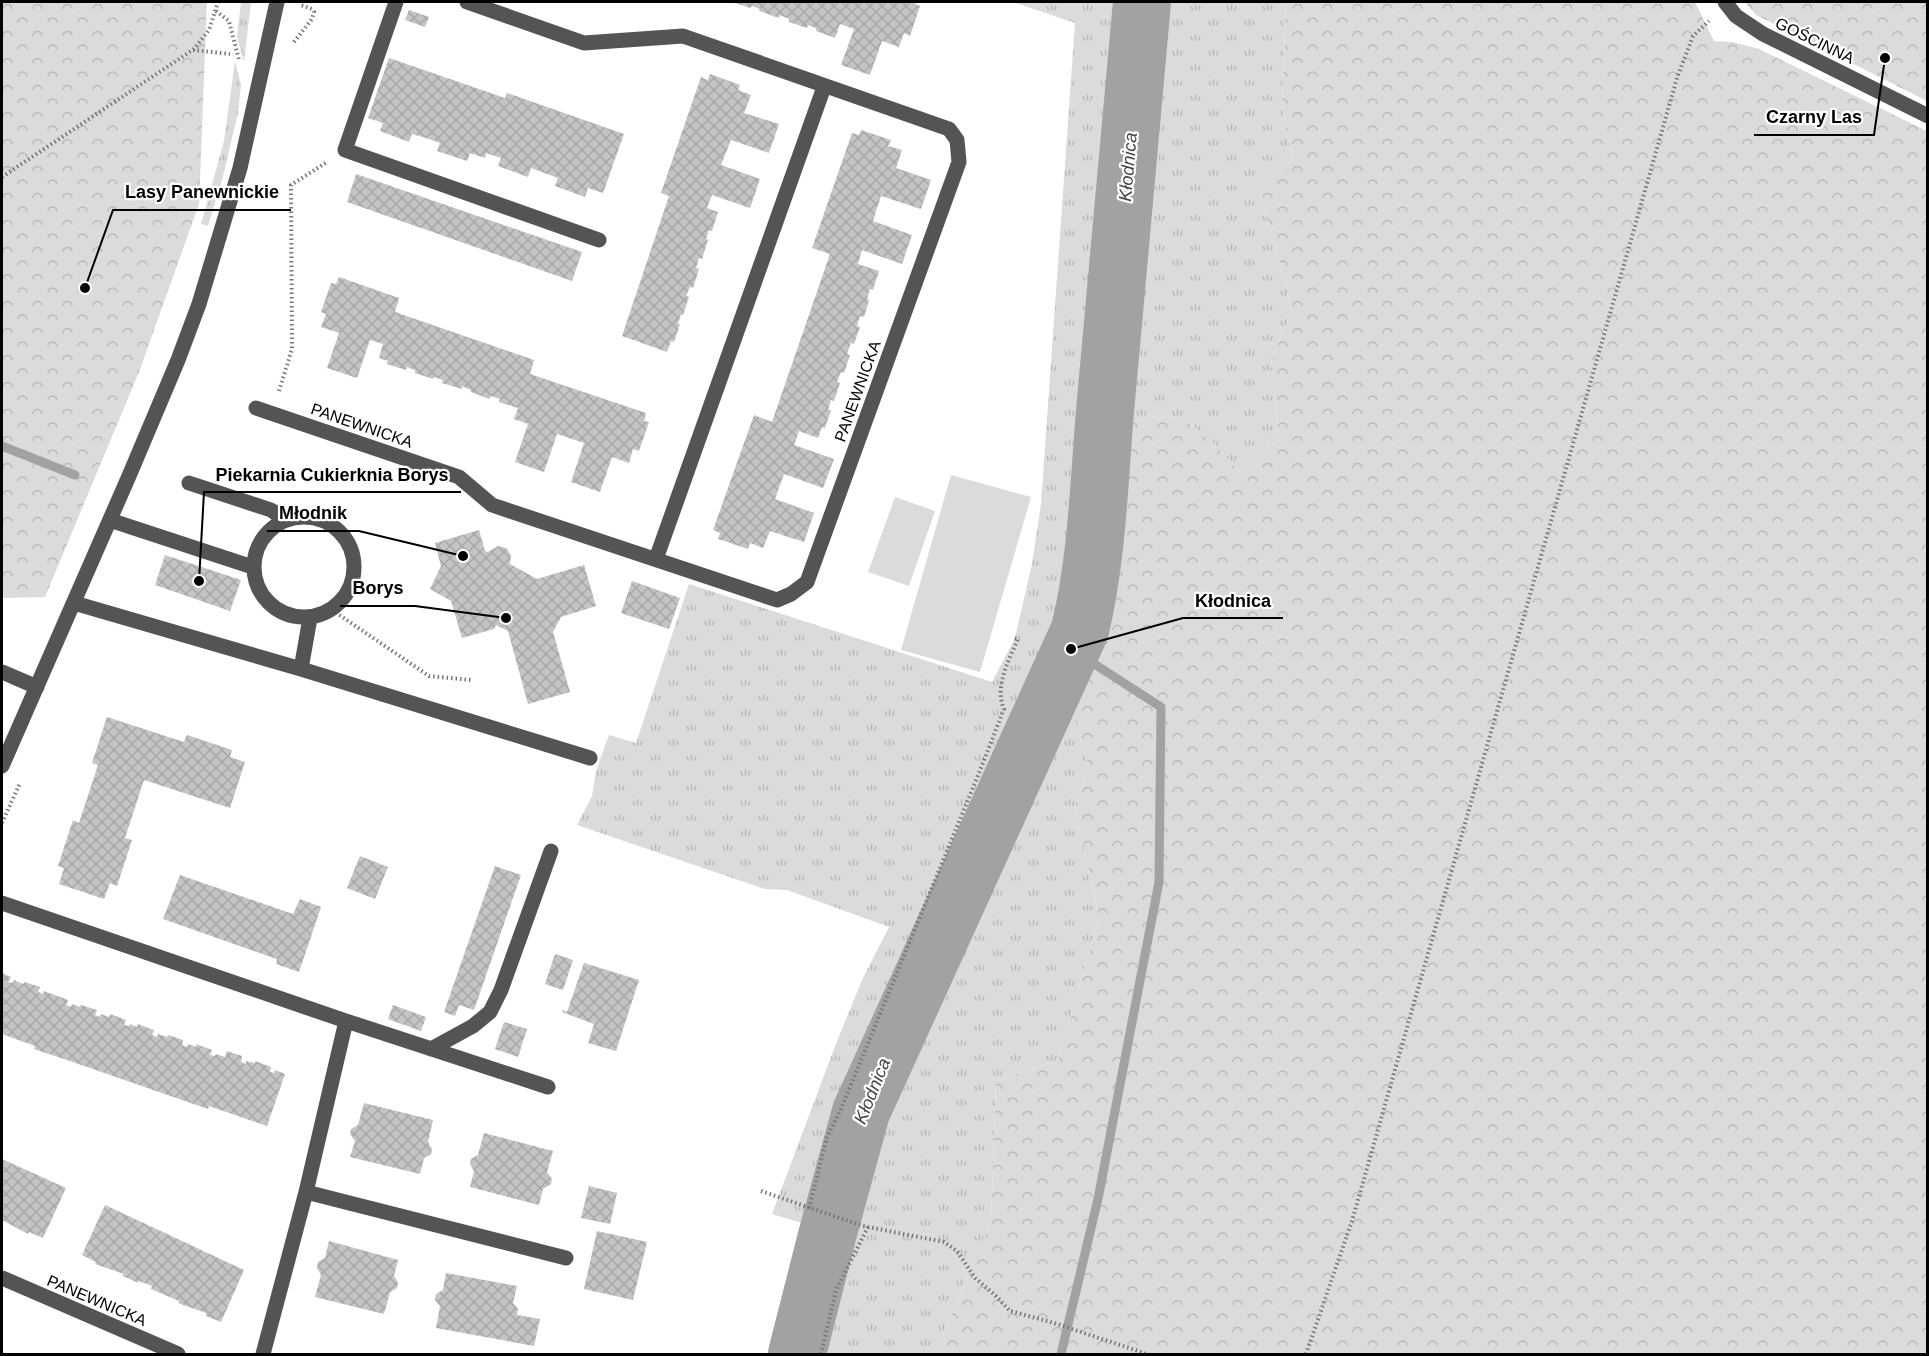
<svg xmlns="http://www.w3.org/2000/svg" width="1929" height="1356" viewBox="0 0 1929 1356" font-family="Arial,sans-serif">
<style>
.grass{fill:url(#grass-tufts)}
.forest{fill:url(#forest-crowns)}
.park{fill:#dbdbdb}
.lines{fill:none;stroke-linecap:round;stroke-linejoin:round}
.stream{stroke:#a2a2a2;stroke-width:9}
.river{stroke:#a2a2a2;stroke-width:58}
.building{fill:url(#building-cross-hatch)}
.path{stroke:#767676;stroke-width:4;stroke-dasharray:1.5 3;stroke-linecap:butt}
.minor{stroke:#545454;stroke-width:15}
.labels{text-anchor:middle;stroke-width:4.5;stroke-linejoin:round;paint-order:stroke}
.street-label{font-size:16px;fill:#000;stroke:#fff}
.water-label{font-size:18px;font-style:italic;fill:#434343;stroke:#fff}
.leader{fill:none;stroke:#000;stroke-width:2}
.callout-dot{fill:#000;stroke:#fff;stroke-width:2}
.callout-label{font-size:18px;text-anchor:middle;font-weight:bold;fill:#000;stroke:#fff;stroke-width:4.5;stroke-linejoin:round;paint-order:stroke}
</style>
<defs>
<pattern id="grass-tufts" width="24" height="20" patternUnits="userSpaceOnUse" patternTransform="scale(1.5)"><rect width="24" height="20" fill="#dbdbdb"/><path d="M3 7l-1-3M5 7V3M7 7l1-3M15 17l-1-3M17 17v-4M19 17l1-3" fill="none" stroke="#bababa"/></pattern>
<pattern id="forest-crowns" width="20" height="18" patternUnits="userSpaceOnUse" patternTransform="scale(1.5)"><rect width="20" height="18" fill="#dbdbdb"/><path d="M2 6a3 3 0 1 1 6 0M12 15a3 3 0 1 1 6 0" fill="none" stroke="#bababa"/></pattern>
<pattern id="building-cross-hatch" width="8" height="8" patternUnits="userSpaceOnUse" patternTransform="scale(1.5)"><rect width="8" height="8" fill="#c4c4c4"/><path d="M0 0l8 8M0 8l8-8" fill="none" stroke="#a7a7a7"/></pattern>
</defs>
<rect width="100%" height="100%" fill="#fff"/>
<!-- grass -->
<path class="grass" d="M241 2H251L244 62 237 37Z
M1013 2H1135L1085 576 1079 614 1068 641 855 1107 821 1228 789 1354H776L808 1225 772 1214 837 1041 863 978 889 927 787 890 765 889 577 825 592 796 596 771 609 735 636 743 689 584 992 682 1015 638 1032 564 1041 504 1075 23Z
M1151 2H1286L1282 106 1292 161 1260 187 1292 312 1271 360 1278 426 1257 467 1240 472 1210 440 1179 416 1115 422Z
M235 61 241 85 238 113 222 180 208 226 201 224 224 141Z
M1064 682 1088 766 1075 807 1099 918 1058 1060 996 1081 991 1221 943 1334 948 1354H803L833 1234 869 1112Z"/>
<!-- forest -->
<path class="forest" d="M2 2H207L199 204 139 372 45 597 2 598Z
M1286 2H1695L1714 41 1733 42 1759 49 1927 131V1354H948L943 1334 991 1221 996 1081 1058 1060 1099 918 1075 807 1088 766 1064 682 1085 639 1097 603 1115 422 1179 416 1210 440 1240 472 1257 467 1278 426 1271 360 1292 312 1260 187 1292 161 1282 106Z
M1745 2H1927V101L1756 15Z"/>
<!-- park -->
<path class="park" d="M951 475 1031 497 980 672 901 650Z
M895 497 935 511 909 586 868 572Z"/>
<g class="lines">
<!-- stream -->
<path class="stream" d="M2 446 75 475
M1061 1354 1098 1199 1159 882 1161 707 1071 649"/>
<!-- river -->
<path class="river" d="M797 1354 827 1236 861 1112 1080 630C1098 555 1099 477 1106 400 1119 267 1131 134 1142 2"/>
</g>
<!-- building -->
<path class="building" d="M732 2H916L915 4 920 6 910 36 904 33 899 47 882 41 870 75 841 65 854 29 840 24 835 38 816 31V28L808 25 807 28 789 22V19L780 15 779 18 759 11 760 9 752 6 750 8Z
M409 10 429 17 425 27 405 20Z
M389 58 505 98 507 93 624 134 603 193 588 188 585 197 555 186 558 178 531 168 528 177 498 166 501 158 486 153 485 158 470 153 467 161 437 151 440 143 426 138 412 134 409 142 380 131 383 123 368 118Z
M710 74 740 85 738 90 751 95 744 113 779 124 769 153 731 140 721 165 760 179 750 208 712 195 707 208 718 212 712 231 709 230 706 239 708 240 702 259 699 258 696 268 699 269 693 288 690 287 686 296 689 297 683 315 681 314 678 324H680L674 342 671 341 667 352 622 336 669 196 661 193 701 77 708 80Z
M861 130 891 140 888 146 902 150 896 168 931 180 921 209 881 196 877 208 873 221 912 235 902 264 862 250 858 264 879 271 873 290 870 289 867 299 869 300 864 317 860 316 857 326 860 327 854 344 851 343 847 354 850 355 844 373 841 372 837 382 840 383 834 401 831 400 828 410H831L825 428 822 427 818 438 799 431 794 445 834 459 823 488 784 474 775 499 814 513 804 542 770 531 763 548 750 543 748 549 718 539 720 533 713 530 754 415 772 422 830 254 812 248 852 133 859 135Z
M356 174 582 252 572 281 347 202Z
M339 277 399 298 395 312 534 360 530 374 646 413 644 421 649 422 639 451 633 449 629 463 612 457 600 492 571 482 584 443 557 434 544 472 515 462 528 424 514 419 518 408 499 402 500 399 491 396 489 399 471 392V390L462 386V389L442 383 443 380 434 377 433 379 415 373V370L407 367 406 370 387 364 388 361 379 358 383 344 370 340 357 378 327 368 339 333 321 327 326 314 321 312 331 283 336 284Z
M479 530 485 551 488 552 498 546 506 548 511 555 510 564 537 579 584 565 596 606 561 617 553 632 570 692 528 704 508 631 496 625 494 629 462 638 451 601 430 589 441 566 435 543Z
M165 555 241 580 230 611 155 585Z
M632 581 680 598 669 629 621 613Z
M107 717 184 742 187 735 232 750 230 757 245 762 230 808 144 780 125 838 132 840 117 886 110 883 104 899 59 884 64 868 58 866 73 820 79 823 98 765 92 763Z
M360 856 388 867 375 899 347 888Z
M495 866 521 875 474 1010 459 1005 455 1016 444 1012Z
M180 875 293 914 300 899 321 907 299 972 276 964 277 959 163 919Z
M555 954 573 960 563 990 545 984Z
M584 963 639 980 616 1051 588 1043 594 1024 562 1012 563 1010 567 1012Z
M2 973 11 977 8 982 13 983 14 980 23 984 25 982 40 987 38 992 43 994 44 991 68 1000 66 1005 71 1007 72 1004 80 1007 81 1005 97 1010 95 1015 100 1017 101 1014 109 1017 110 1014 126 1020 124 1025 129 1026 130 1024 137 1027 138 1024 154 1030 152 1035 157 1037 158 1034 167 1037 168 1035 183 1040 182 1045 187 1047 188 1044 196 1047V1044L212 1050 210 1055 215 1056 216 1054 225 1057 227 1051 242 1056 241 1062 246 1064V1061L255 1063V1061L271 1067 270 1072 274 1073 275 1070 285 1074 267 1126 209 1106 208 1109 64 1059 34 1049 35 1046 2 1034Z
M393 1005 426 1017 421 1031 388 1019Z
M504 1022 527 1029 518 1057 495 1049Z
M364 1103 433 1120 428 1142 432 1149 431 1154 424 1158 420 1174 350 1157 355 1141 350 1134 351 1129 358 1125Z
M484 1133 553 1151 547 1172 552 1179 551 1184 543 1189 539 1205 470 1187 474 1171 470 1164 471 1159 478 1155Z
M2 1159 66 1188 43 1238 29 1232 28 1234 2 1220Z
M589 1186 617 1193 610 1224 581 1218Z
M105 1205 244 1270 221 1322 206 1316V1313L178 1303 179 1301 151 1289 152 1286 139 1281 138 1283 123 1276 124 1274 95 1264 96 1262 82 1255Z
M597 1231 647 1242 633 1300 584 1289Z
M329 1241 398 1260 394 1276 398 1283 397 1288 390 1292 384 1314 315 1297 321 1275 317 1268 318 1262 325 1258Z
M446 1273 517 1286 513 1303 518 1309 517 1315 540 1319 534 1346 436 1328 440 1306 435 1300 436 1294 443 1290Z"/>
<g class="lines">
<!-- path -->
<path class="path" d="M216 11 229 21 239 60
M294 42 312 19 314 12 312 9 301 5
M193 50 230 54
M2 177 194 49 209 30 218 2
M279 391 292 349 291 185 327 162
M332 610 429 676 471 680
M2 823 20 783
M761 1191 863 1226 944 1242 957 1251 975 1278 995 1295 1010 1311 1054 1323 1147 1354
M809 1208 827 1137 841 1109 979 773 1004 709C994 687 1009 660 1018 639L1015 638
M821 1354 836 1290 868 1227
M1306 1354 1352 1221 1677 78 1693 36 1709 21"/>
<!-- minor -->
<path class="minor" d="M396 2 345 150 599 240
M1725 2 1736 16 1763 34 1928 116
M256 408 459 477 492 505 777 600 791 594 807 582 959 162 957 140 949 129 683 36 584 43 467 2
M189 483 271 510 286 520
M254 567a50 50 0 1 1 100 0a50 50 0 1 1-100 0Z
M110 520 253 567
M656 559 824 87
M74 603 301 669 590 758
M301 669 310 618
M2 672 37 687
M2 766 129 476 178 360 199 304 240 168 277 2
M2 903 346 1021 548 1087
M431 1049 473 1026 490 1012 501 990 551 851
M306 1192 566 1258
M2 1278 178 1354
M263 1354 306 1192 346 1021"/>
</g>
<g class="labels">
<!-- street labels -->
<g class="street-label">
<text transform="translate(1815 40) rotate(26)" y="6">GOŚCINNA</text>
<text transform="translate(857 391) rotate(-70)" y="6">PANEWNICKA</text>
<text transform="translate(362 425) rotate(19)" y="6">PANEWNICKA</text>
<text transform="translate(97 1300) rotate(23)" y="6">PANEWNICKA</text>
</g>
<!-- water labels -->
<g class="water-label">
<text transform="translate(1128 167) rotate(-85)" y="6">Kłodnica</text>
<text transform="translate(872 1091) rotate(-68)" y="6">Kłodnica</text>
</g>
</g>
<!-- callouts -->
<path class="leader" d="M1885 58L1874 135H1754M85 288L113 210H291M199 581L204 492H461M463 556L359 531H267M506 618L415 606H340M1071 649L1183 618H1283"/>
<g class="callout-dot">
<circle cx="1885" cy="58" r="6"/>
<circle cx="85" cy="288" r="6"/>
<circle cx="199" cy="581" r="6"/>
<circle cx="463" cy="556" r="6"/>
<circle cx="506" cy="618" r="6"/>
<circle cx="1071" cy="649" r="6"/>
</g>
<g class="callout-label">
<text x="1814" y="123">Czarny Las</text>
<text x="202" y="198">Lasy Panewnickie</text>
<text x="332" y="481">Piekarnia Cukierknia Borys</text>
<text x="313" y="519">Młodnik</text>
<text x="378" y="594">Borys</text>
<text x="1233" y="607">Kłodnica</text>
</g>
<!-- border -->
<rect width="1929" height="1356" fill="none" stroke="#000000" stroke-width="6"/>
</svg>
